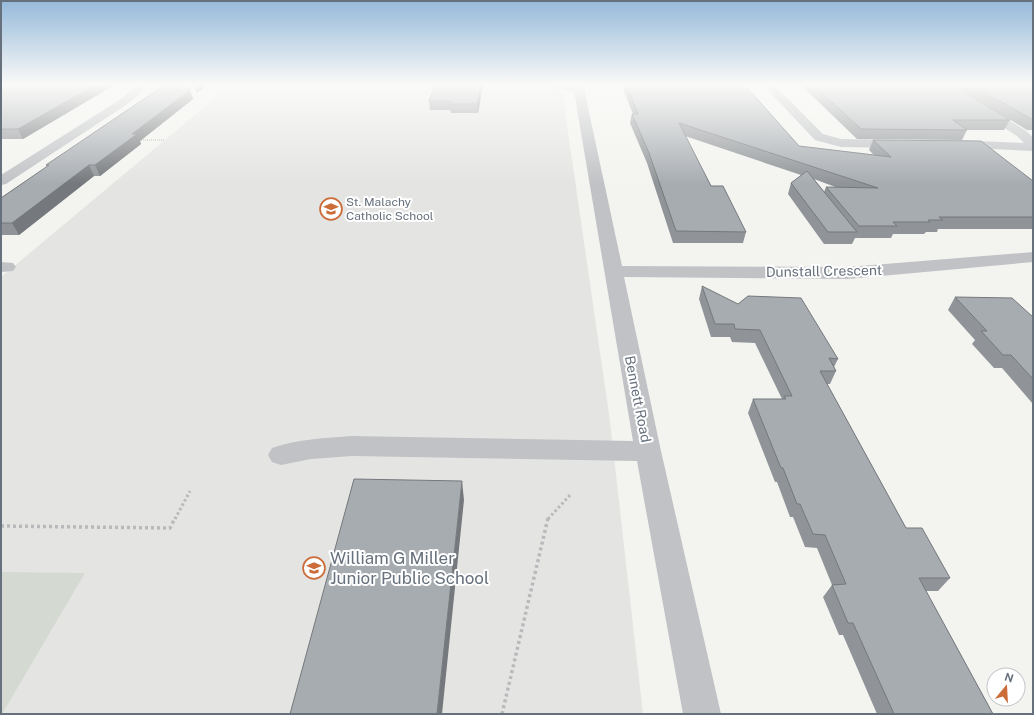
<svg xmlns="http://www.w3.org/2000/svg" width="1034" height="715" viewBox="0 0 1034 715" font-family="'Public Sans',sans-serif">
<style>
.built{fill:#e4e5e3}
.green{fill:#d4dad2}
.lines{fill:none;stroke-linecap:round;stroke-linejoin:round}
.path-far2{stroke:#b7b9bb;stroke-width:1.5;stroke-dasharray:1 1;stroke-linecap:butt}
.path-far1{stroke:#b7b9bb;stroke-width:3;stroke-dasharray:2.5 2.5;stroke-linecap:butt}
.path{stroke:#b7b9bb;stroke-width:3.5;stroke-dasharray:3 3;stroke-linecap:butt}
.minor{fill:#c0c2c5;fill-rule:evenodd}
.wall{fill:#909498;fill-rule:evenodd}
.shaded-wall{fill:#75787c}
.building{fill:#a7acb1;stroke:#75787c}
.labels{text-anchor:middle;stroke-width:4;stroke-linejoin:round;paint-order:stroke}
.far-poi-label{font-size:12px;fill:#67717d;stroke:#fff;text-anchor:start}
.street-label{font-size:14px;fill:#67717d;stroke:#fff}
.near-poi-label{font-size:17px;fill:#67717d;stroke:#fff;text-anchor:start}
</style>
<rect width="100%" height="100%" fill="#f3f4f0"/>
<!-- built -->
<path class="built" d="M232 84H561L610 421 643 714H1V277Z"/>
<!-- green -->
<path class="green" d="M1 572 85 573 2 714H1Z"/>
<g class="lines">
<!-- path-far2 -->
<path class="path-far2" d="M139 140H165"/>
<!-- path-far1 -->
<path class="path-far1" d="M175 519 190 491
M548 519 571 494"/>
<!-- path -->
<path class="path" d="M1 526 170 528 175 518
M502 714 548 518"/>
<!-- minor -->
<path class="minor" d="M138 84H150L129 103 6 184 1 185V175L121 99Z
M544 84H583L622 266 848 267 1033 252V262L848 279 624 277 661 451 721 714H683L637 461 352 456 311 459 281 465 272 462 268 455 272 448C298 439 325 438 352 436L633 441 574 91 549 87Z
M762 84H773L823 134 841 139 901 140 907 144 901 148 841 147 815 140Z
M935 84H948L1025 130 1033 137V151L950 147 949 144 955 140 1024 143 1017 136Z
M1 262 13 263 16 267 13 271 1 272Z"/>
</g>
<!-- wall -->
<path class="wall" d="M1 84H116L23 139H1Z
M192 84H208L197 93Z
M436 84H483L478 113H451L450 110H430L429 101Z
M621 84H743L799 146 874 155 869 150 873 140 1033 181V229H938L937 232H926L924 234H893L891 238H855L852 244H824L788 194 791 183 801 175 685 136 711 186 746 232 743 243H673L647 163 630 123 632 114H633ZM814 179 838 188 826 187 824 192Z
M800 84H951L1010 120 1004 130H966H967L962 140 857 139Z
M952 84H1033V130H1027Z
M190 90 193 99 140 141 141 144 100 176H94L19 235H1V198L47 167 46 165Z
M702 286 838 359 834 367 836 371 830 384H827L906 528 950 578 938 591H926L993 714H877L843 635H839L823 597 832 585 817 548 805 547 793 517H790L777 482H775L748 413 753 399H782L755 343 732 342 730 337H711L699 299Z
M955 297 1033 317V404L1002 368H994L972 344 975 340 948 310Z"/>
<!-- shaded-wall -->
<path class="shaded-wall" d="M97 84H116L23 139 18 129Z
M194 84H208L197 93Z
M481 84H483L478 113 477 104Z
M190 90 193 99 140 141 141 144 100 176 95 165 132 134Z
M89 165 94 176 19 235 12 223Z
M462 481 464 500 442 714H437Z"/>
<!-- building -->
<path class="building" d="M1 84H97L18 129H1Z
M166 84H186L190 90 132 134H137L95 165H89L12 223H1V198L49 165H46Z
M436 84H481L477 104H450L451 101H429Z
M626 84H743L752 93 799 146 891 157 873 140 981 141 1033 181V217H939L943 220H928L930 222H893L897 226H859L826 187 878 188 679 123 711 186H723L746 232 676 231 649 153 632 114H638Z
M812 84H951L1010 120H953L967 130 861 129Z
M970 84H1033V120Z
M807 171 857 232H828L791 183Z
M702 286 738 304 748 296 801 298 838 359 829 358 836 371H820L906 528H922L950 578H919L993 714H894L853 623H848L832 585 846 584 825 535 813 534 800 504H797L783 468H781L753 399H786L784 396H792L760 330 735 329 734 324H715Z
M955 297 1012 298 1033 317V379L1011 355H1003L981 331H987Z
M354 479 462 481 437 714H290Z"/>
<!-- sky -->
<linearGradient id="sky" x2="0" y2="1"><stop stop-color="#95b9da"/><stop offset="0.46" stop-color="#fafaf8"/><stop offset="1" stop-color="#fafaf8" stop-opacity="0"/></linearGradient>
<rect width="1034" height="184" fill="url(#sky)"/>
<!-- icons -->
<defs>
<g id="school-ring" transform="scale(1.15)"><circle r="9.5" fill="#fff" stroke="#cb6c39" stroke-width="1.5"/><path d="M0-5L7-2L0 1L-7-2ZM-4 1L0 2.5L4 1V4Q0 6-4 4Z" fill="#cb6c39"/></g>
</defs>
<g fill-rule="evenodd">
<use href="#school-ring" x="331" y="209"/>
<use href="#school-ring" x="314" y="568"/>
</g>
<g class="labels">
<!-- far-poi labels -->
<g class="far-poi-label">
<text x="346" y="206">St. Malachy<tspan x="346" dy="14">Catholic School</tspan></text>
</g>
<!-- street labels -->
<g class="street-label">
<text transform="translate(824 271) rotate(-1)" y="5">Dunstall Crescent</text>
<text transform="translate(638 399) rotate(79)" y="5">Bennett Road</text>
</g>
<!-- near-poi labels -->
<g class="near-poi-label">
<text x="330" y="564">William G Miller<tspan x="330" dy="20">Junior Public School</tspan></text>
</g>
</g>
<!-- border -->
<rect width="1034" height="715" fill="none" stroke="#67717d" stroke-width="4"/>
<!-- north arrow -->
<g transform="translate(1006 687) rotate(18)"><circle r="19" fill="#ffffff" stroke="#c2c6cb"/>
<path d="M0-3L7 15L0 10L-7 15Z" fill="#cb6c39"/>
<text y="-6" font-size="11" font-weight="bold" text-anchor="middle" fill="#67717d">N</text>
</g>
</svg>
